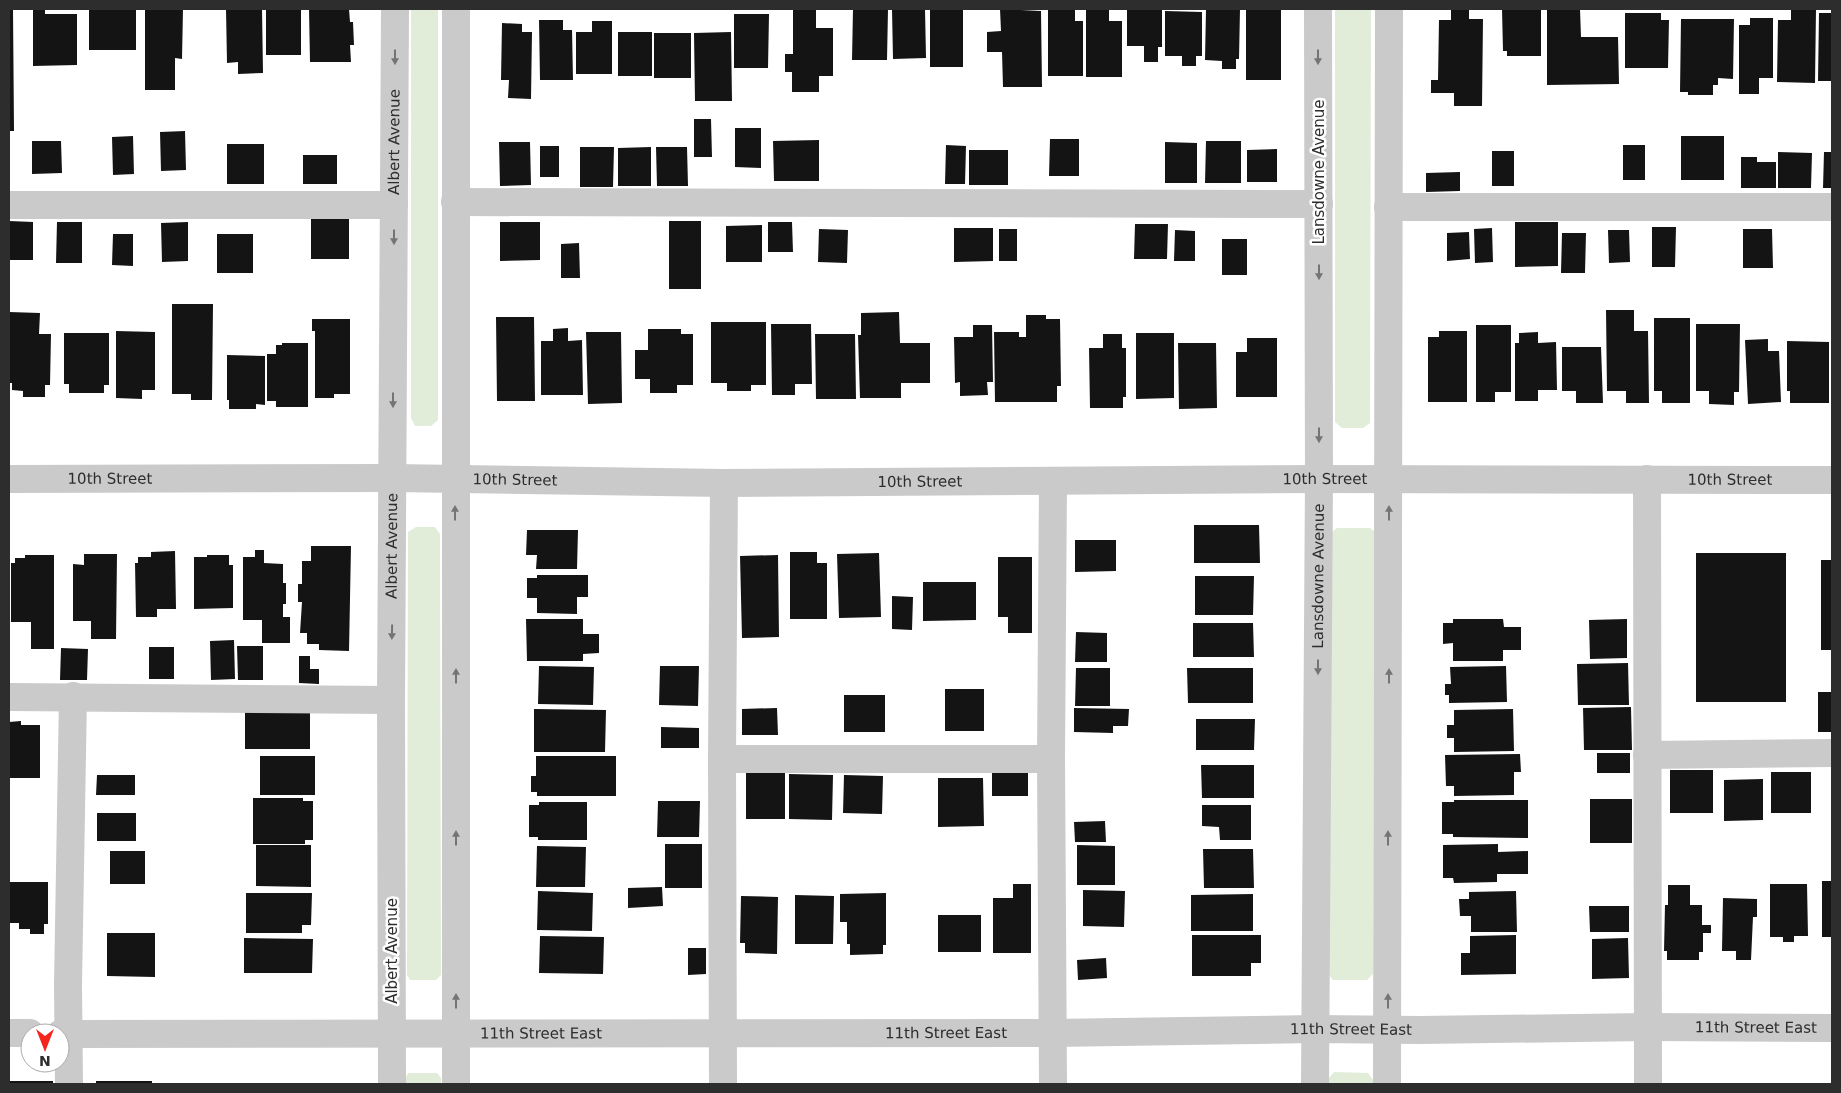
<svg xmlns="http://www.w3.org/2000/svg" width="1841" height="1093" viewBox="0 0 1841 1093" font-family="'DejaVu Sans',sans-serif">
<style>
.green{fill:#e1ecd9}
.building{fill:#141414}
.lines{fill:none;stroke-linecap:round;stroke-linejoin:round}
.minor{stroke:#cacaca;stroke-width:28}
.oneway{fill:#747474}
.labels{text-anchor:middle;stroke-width:5;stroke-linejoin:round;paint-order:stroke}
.street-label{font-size:15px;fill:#2d2d2d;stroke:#fff}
</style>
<rect width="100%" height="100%" fill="#fff"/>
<!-- green -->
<path class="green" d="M411 9H438V420L431 426H415L411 418Z
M1335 9H1371L1370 423 1363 428H1342L1335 422Z
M416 527H435L440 534 441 975 436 980H410L407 975 408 532Z
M1337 528H1370L1374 531 1373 974 1367 980H1333L1329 975V534Z
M1334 1072 1368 1073 1373 1080V1084H1328V1079Z
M408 1073H437L441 1078V1084H406V1077Z"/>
<!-- building -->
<path class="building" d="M9 9H13L14 131H9Z
M33 9H45V14H77V65L33 66Z
M89 9H136V50H89Z
M156 9H183L182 59 175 58V90H145V10H156Z
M226 9H262L263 73 238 74V62L227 63Z
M266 9H301V55H266Z
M309 9H349L350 22H353L354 45H350L351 62H310Z
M853 9H888L887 60H852Z
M892 9H925L926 58 893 59Z
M930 9H963V67H930Z
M1000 9 1041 11 1042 87H1003L1002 52H987V32L1001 31Z
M1048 9H1075V21H1083V76H1048Z
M1086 9H1109V21H1122V77H1086Z
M1127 9H1162V47H1158V62H1144V46H1127Z
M1206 9H1240L1239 59H1236V69H1222V61L1205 60Z
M1246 9H1281V80H1246Z
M1502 9H1541V56H1507V51H1503Z
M1547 9H1580L1581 37H1618L1619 84 1547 85Z
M1791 9H1816L1815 83 1777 82 1778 20H1791Z
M793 10H816V28H833V76H819V92H792V72H785V54H793Z
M1451 10H1469V19H1483L1482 106H1454V93H1431V80H1438L1439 20H1451Z
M1165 11 1202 12V56H1196V66H1182V56H1165Z
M1625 13H1661V20H1669L1668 68H1625Z
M1819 13H1832V81H1818Z
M734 14H769L768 68H734Z
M1750 18H1773V78H1759V94H1739V25H1750Z
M1681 19H1734L1733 79 1718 78V85H1713V95H1688V92H1680Z
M539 20H563V30H572L573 80H540Z
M592 21H612V74H576V32H592Z
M502 23 522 24V32H532L531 99 508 98 509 80H501Z
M618 32H652V76H618Z
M731 32 732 101H695L694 33Z
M654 33H691V78H654Z
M694 119H711L712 157H694Z
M735 128H761V168L735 167Z
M185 131 186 170 161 171 160 132Z
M133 136 134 174 113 175 112 137Z
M1681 136H1724V180H1681Z
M1050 139H1079V176H1049Z
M819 140V181H774L773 141Z
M32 141H61L62 173 32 174Z
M1206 141H1241V183H1205Z
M499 142H530L531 185 500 186Z
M1165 142 1197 143V183H1165Z
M227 144H264V184H227Z
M946 145 966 146 965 184H945Z
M1623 145H1645V180H1623Z
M540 146H559V177H540Z
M580 147H614L613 187H580Z
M651 147V186H618V148Z
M656 147H687L688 186H657Z
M1277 149V182H1247V150Z
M969 150H1008V185H969Z
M1492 151H1514V186H1492Z
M1778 152 1812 153 1811 188H1778Z
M1824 152H1832V188H1823Z
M303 155H337V184H303Z
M1741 157H1757V162H1776V188H1741Z
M1460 172V191L1426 192V173Z
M311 217H349V259H311Z
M9 221 33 222V260H9Z
M669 221H701V289H669Z
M57 222H82V263H56Z
M188 222V261L162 262 161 223Z
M500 222H540V260L500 261Z
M768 222H792L793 252H768Z
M1515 222H1558V266L1515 267Z
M1135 224H1168L1167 259H1134Z
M762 225V262H726V226Z
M1652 227H1676L1675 267H1652Z
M954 228H993V261L954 262Z
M1492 228 1493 262 1475 263 1474 229Z
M819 229 848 230 847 263 818 262Z
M999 229H1017V261H999Z
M1743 229H1772L1773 268H1743Z
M1175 230 1195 231V261H1174Z
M1608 230H1629L1630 262 1609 263Z
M1469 232 1470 259 1447 261V233Z
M1562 233H1586L1585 273H1561Z
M113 234H133V266L112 265Z
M217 234H253V273H217Z
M1222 239H1247V275H1222Z
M579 243 580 278H561V244Z
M172 304H213L212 400H191V394H172Z
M1606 310H1634V331H1648L1649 403H1626V391H1607Z
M9 312 40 313 39 334H51L50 385H45V397H23V391L12 390V383H9Z
M899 312 900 343H930V383H901V398H860L858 335H861V313Z
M1026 315H1046V319H1060L1061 386H1057V402H995L994 332H1019V337H1026Z
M496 317H534L535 401H497Z
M1654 318H1690V403H1662V391H1654Z
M312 319H350V394H334V398H315V331H312Z
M711 322H766V385H751V391H727V383H711Z
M771 324H811L812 384H795V395H772Z
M1696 324H1740L1739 392H1734V405L1709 404V391H1696Z
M973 325H992L993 382H987L988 395 960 396V382L955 383 954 337H973Z
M1476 325H1511V392H1495V402H1476Z
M568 328V341L582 340 583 395H541V341H553V329Z
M648 329H681V334H693V385H677V393H650V379H635V350H648Z
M116 331 155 332V390H142V399L116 398Z
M1439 331H1467V402H1428V337H1439Z
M586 332H621L622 403 588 404Z
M1538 332V343L1556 342 1557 390H1538V401H1515V343H1519V333Z
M64 333H109V385H104V393H69V384H64Z
M1136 333H1174V398L1136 399Z
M815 334H855L856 399H816Z
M1103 334H1122V348H1126V397H1123V408H1090L1089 348H1103Z
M1247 338H1277V397H1236V352H1247Z
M1768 339V351H1779L1781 402 1748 404 1745 340Z
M1787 341 1829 342V403H1790V391H1787Z
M282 343H308V407H276V401H267V354H276V345H282Z
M1178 343H1216L1217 408 1179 409Z
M1562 347H1601L1603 403H1576V391H1562Z
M227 355 265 356V405L256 404V409H229V400H227Z
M1194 525H1259L1260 563H1194Z
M527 530H578L577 569H536L537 555H526Z
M1075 540H1116V571L1075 572Z
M311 546H351L349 651 319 650V644H307V633H300L302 602H298V584H302V561H311Z
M255 550H264V563L283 564V583H286V604H283V617H290V643H262V620H243V557H255Z
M175 551 176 609H157V617H136L135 563H138V557H151V552Z
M790 552H817V563H827V619H790Z
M879 553 881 617 839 618 837 554Z
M1696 553H1786V702H1696Z
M84 554H117L116 639H91V621H73V564L84 565Z
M25 555H54V649H31V622H11V563H15V558H25Z
M207 555H229V565H233V608L194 609V557H207Z
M778 555 779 637 742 638 740 556Z
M998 557H1032V633H1008V617H998Z
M1821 560H1832V650H1821Z
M537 575H588V597H577V614L537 613V598H527V578H537Z
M1195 576H1254L1253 615H1195Z
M923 582H976V620L923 621Z
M892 596 913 597 912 630 892 629Z
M526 619H583V634H599V653L583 654V661H527Z
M1453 619H1503L1504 627H1521V650H1503V661H1453V643L1443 644V623H1453Z
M1627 619V658L1590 659 1589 620Z
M1193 623H1253L1254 657H1193Z
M1076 632 1107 633V662H1075Z
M234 640 235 679 211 680 210 641Z
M237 646H263V680H238Z
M149 647H174V679H149Z
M61 648 88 649 87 680H60Z
M299 656H310V669H319V684L299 683Z
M1628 663 1629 705H1578L1577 664Z
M539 666 594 667 593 705 538 704Z
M660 666H699L698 706 659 705Z
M1506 666 1507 702 1449 703V695H1445V684H1451L1450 667Z
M1076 668H1110V706H1075Z
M1187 668H1253V703H1188Z
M945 689H984V731H945Z
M1818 692H1832V732H1818Z
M844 695H885V732H844Z
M1631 707 1632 750H1584L1583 708Z
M777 708 778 735H742V709Z
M1074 708 1129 709 1128 726H1113V733L1074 732Z
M534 709 606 710 605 752H534Z
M1513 709 1514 751 1454 752V738H1447V725H1454V710Z
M245 711H310V749H245Z
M1196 719H1255L1254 750H1196Z
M21 721V725H40V778H9V722Z
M661 727 699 728V748H661Z
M1597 753H1630V773H1597Z
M1520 754 1521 772H1514V795L1454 796V786H1446L1445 755Z
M260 756H315V795H260Z
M536 756H616V796H537V792H531V776H536Z
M1201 765H1254V798H1202Z
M992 770H1028V796H992Z
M1670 770H1713V813H1670Z
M746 771H785V819H746Z
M1771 772H1811V813H1771Z
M789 774 833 775 832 820 789 819Z
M97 775H135V795H96Z
M844 775 883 776 882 814 843 813Z
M938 778H983L984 826 938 827Z
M1763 779V820L1724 821V780Z
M253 798H303V801H313V840H305V844H253Z
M1590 799H1632V843H1590Z
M1454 800H1528V838L1453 837V834H1442V802H1454Z
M658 801H700L699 837H657Z
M539 802H587V840H538V837H529V805H539Z
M1202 805H1251V840H1220L1219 827 1202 826Z
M97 813H136V841H97Z
M1105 821 1106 842H1075L1074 822Z
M665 844H702V888H665Z
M1498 844V852L1528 851V874H1497V882L1454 883 1453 878H1443V845Z
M256 845H311V887L256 886Z
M1077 845 1115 846V885H1077Z
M537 846 586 847 585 887H536Z
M1203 849H1253L1254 888H1204Z
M110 851H145V884H110Z
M1822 881H1832V937H1822Z
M9 882H48V924H44V934H30V929H19V923H9Z
M1013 884H1031V953H993V898H1013Z
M1770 884H1807L1808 936H1794V942H1783V937H1770Z
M1668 885H1690V905H1702V925H1711V933H1703V952H1699V960H1667V951H1664L1665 905H1668Z
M662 887 663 906 628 908V888Z
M1083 890 1125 891 1124 927 1083 926Z
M538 891 593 893 592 931 537 930Z
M1516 891 1517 932H1471V916H1460L1459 899H1469V892Z
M246 893H312L311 925H302V933H246Z
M886 893V945H883V954L850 955V944H847V922H840V894Z
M1253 894V931H1191V895Z
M795 895 834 896 833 944H795Z
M741 896 778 897 777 954 745 953V943H740Z
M1723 898 1757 899V917H1753L1751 960H1736V951H1722Z
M1589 906H1629V932H1590Z
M938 915H981V952H938Z
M107 933H155V977L107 976Z
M1192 935H1261V963H1251V976H1192Z
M1516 935V974L1461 975V953H1470V936Z
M540 936 604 937 603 974 539 973Z
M244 938 313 939 312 973H244Z
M1628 938 1629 978 1592 979V939Z
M688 948H706V974L688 975Z
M1106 958 1107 978 1078 980 1077 960Z
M9 1081H53V1084H9Z
M96 1081H152V1084H96Z"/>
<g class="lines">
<!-- minor -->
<g class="minor">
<path d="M455 202 1319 204"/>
<path d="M9 205H394"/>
<path d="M1388 207H1832"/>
<path id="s1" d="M9 479 393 478 724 483 1319 479 1832 480"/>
<path d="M1647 479 1648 1084"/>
<path d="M9 697 391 700"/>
<path d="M1647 755 1832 753"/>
<path d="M722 759H1051"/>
<path d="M9 1033H30"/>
<path id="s2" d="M60 1034 1053 1033 1315 1029 1420 1030 1648 1027 1832 1028"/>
<path d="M69 1084 68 985 73 696"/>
<path id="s3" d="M392 1084 391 700 395 9"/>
<path d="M456 1084V9"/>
<path d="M723 1084 722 759 724 483"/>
<path d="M1053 1084 1051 759 1053 482"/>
<path id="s4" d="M1315 1084 1319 479 1318 9"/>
<path d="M1387 1084 1389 9"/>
</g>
</g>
<!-- one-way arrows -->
<defs><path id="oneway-solid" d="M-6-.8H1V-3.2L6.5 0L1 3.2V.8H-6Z" transform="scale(1.25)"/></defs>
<g class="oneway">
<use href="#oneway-solid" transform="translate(395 57) rotate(90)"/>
<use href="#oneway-solid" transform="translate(1318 57) rotate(90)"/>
<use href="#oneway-solid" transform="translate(394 237) rotate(90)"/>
<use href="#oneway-solid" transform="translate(1319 272) rotate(90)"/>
<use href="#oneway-solid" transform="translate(393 400) rotate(90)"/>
<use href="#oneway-solid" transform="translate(1319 435) rotate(90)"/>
<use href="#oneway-solid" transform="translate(455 513) rotate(-90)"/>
<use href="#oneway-solid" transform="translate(1389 513) rotate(-90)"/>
<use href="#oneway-solid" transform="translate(392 632) rotate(91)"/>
<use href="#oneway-solid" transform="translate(1318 667) rotate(90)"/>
<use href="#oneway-solid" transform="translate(456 676) rotate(-90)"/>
<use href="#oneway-solid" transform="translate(1389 676) rotate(-90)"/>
<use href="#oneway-solid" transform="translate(456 838) rotate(-90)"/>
<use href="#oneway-solid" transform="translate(1388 838) rotate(-90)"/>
<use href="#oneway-solid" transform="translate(456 1001) rotate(-90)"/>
<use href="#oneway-solid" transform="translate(1388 1001) rotate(-90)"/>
</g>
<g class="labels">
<!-- street labels -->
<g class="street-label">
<text dy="5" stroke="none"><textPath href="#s3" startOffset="942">Albert Avenue</textPath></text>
<text transform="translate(1319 172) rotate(-90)" y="5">Lansdowne Avenue</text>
<text dy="5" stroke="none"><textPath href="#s1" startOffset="101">10th Street</textPath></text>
<text dy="5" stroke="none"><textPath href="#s1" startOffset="1316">10th Street</textPath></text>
<text dy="5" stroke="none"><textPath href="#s1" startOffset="1721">10th Street</textPath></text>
<text dy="5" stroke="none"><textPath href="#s1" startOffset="506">10th Street</textPath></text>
<text dy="5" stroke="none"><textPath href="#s1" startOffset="911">10th Street</textPath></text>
<text dy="5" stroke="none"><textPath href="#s3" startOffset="538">Albert Avenue</textPath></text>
<text dy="5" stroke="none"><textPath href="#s4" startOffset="508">Lansdowne Avenue</textPath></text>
<text transform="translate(392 951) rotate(-90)" y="5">Albert Avenue</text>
<text dy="5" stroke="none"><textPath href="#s2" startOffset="1696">11th Street East</textPath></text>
<text dy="5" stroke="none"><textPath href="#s2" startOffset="1291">11th Street East</textPath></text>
<text dy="5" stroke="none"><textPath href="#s2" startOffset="481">11th Street East</textPath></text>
<text dy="5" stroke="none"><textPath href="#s2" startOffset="886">11th Street East</textPath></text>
</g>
</g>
<!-- border -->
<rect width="1841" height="1093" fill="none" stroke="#2d2d2d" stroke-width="20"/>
<!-- north arrow -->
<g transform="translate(45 1048) rotate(180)"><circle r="24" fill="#ffffff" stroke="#ababab"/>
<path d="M0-4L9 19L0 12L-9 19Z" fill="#f5251e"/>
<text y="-8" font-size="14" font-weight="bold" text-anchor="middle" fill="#2d2d2d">N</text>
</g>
</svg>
